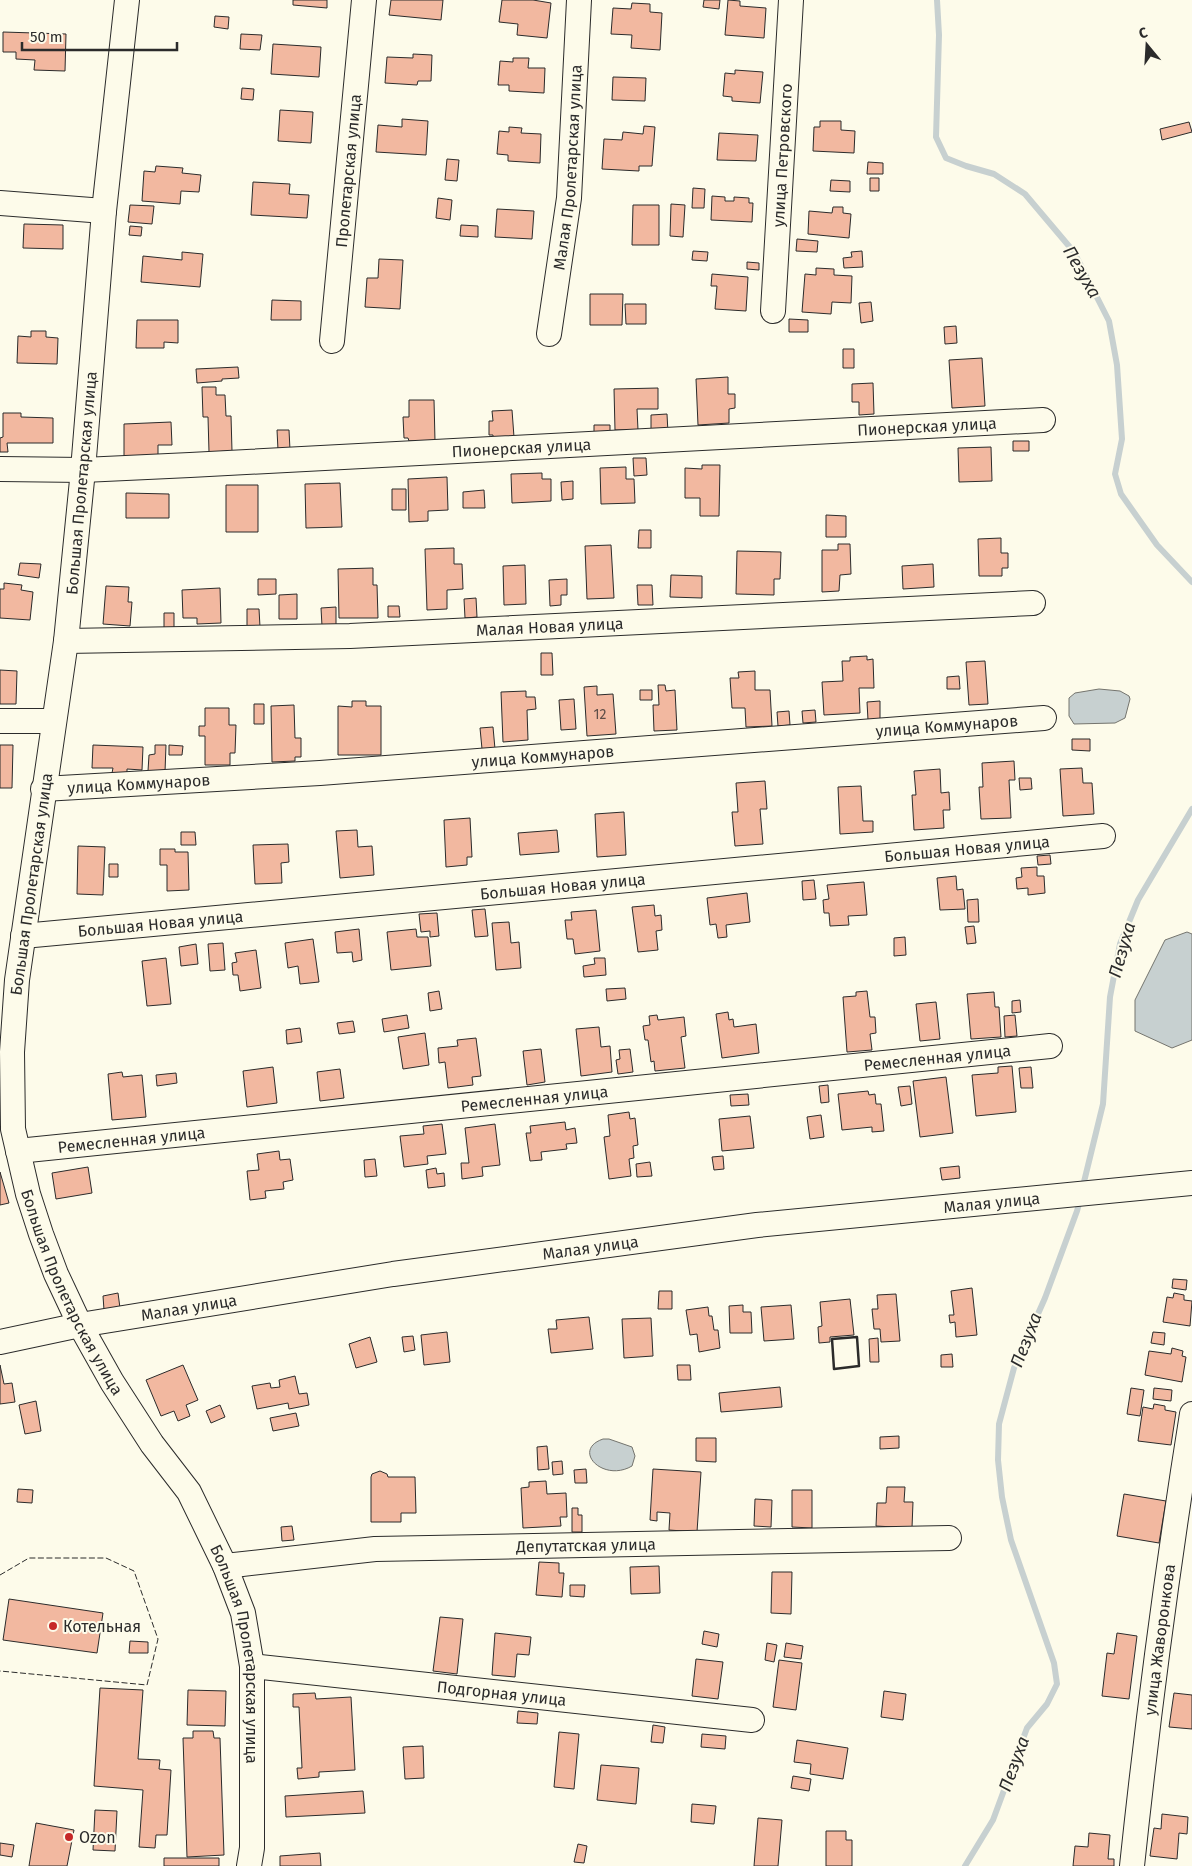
<svg xmlns="http://www.w3.org/2000/svg" width="1192" height="1866" viewBox="0 0 1192 1866" font-family="'Fira Sans',sans-serif">
<style>
.water{fill:#c7d0d0;stroke:#74746e}
.lines{fill:none;stroke-linecap:round;stroke-linejoin:round}
.stream{stroke:#c7d0d0;stroke-width:6}
.building{fill:#f2b8a0;stroke:#2b2b2b}
.minor-casing{stroke:#2b2b2b;stroke-width:26}
.minor{stroke:#fdfbea;stroke-width:24}
.fence{stroke:#2b2b2b;stroke-width:1;stroke-dasharray:6 2.5;stroke-linecap:butt}
.wall{stroke:#2b2b2b;stroke-width:2.5}
.poi-dot{fill:#c62828;stroke:#fdfbea;stroke-width:2}
.labels{text-anchor:middle;stroke-width:4;stroke-linejoin:round;paint-order:stroke}
.number-label{font-size:14px;fill:#5d4e48}
.street-label{font-size:16px;fill:#2b2b2b;stroke:#fdfbea}
.poi-label{font-size:16px;fill:#2b2b2b;stroke:#fdfbea;text-anchor:start}
.water-label{font-size:18px;font-style:italic;fill:#2b2b2b;stroke:#fdfbea}
</style>
<rect width="100%" height="100%" fill="#fdfbea"/>
<!-- water -->
<path class="water" d="M1099 689 1120 691 1129 696 1130 699 1125 718 1115 723 1074 724 1069 716V698L1075 693Z
M1187 932 1192 934V1040L1172 1048 1135 1031V1000L1165 940Z
M603 1439H609L632 1447 635 1456 632 1466C603 1483 571 1450 603 1439Z"/>
<g class="lines">
<!-- stream -->
<path class="stream" d="M937 0 939 35 936 137 946 158 966 166 994 174 1025 194 1074 252 1109 321 1117 365 1122 439 1115 474 1121 494 1157 545 1192 582
M1082 1190 1103 1104 1110 997 1120 944 1138 900 1192 809
M965 1866 993 1820 1027 1728 1047 1704 1057 1684 1054 1663 1011 1540 1002 1497 998 1460 999 1424 1014 1368 1045 1298 1077 1211 1080 1200"/>
</g>
<!-- building -->
<path class="building" d="M293 0H327V8L293 5Z
M391 0H443L441 20 389 15Z
M502 0H533L551 3 547 38 517 35 518 24 499 22Z
M704 0H720L719 9 703 7Z
M728 0 740 1V6L766 8 764 38 725 35Z
M632 3 650 4V12L662 13 660 50 631 48 632 35 611 34 613 8 631 9Z
M215 16 229 17 228 29 214 27Z
M3 32 66 34 65 71 34 70 35 60 16 59V52H3Z
M241 34 262 35 260 50 240 49Z
M273 44 321 47 319 77 271 74Z
M413 54 432 55 431 81H418L417 85 385 83 387 57 413 58Z
M513 58H529L528 68H545L544 93 509 91V85H498L500 61 513 62Z
M735 70 763 72 760 103 732 101V97L723 96 725 73 735 74Z
M613 77 646 78 645 101 612 100Z
M242 88 254 89 253 100 241 99Z
M280 110 313 112 311 143 278 141Z
M402 119 428 121 426 155 376 152 378 125 402 127Z
M820 121H841V130L855 131 854 153 813 151 814 127H820Z
M1189 122 1192 132 1162 140 1160 129Z
M644 126 655 127 652 166H639V171L602 169 604 139 622 140 623 132 643 134Z
M509 127 522 128 521 133 541 134 540 163 508 161V155L497 154 499 131 509 132Z
M719 133 758 135 756 161 717 160Z
M447 159 459 160 457 181 445 180Z
M868 162 883 163V174H867Z
M156 166 183 168 182 173 201 175 199 192 181 191 180 204 142 201 144 171 155 172Z
M870 178H879V191H870Z
M831 180 850 181V192L830 191Z
M253 182 290 184 289 194 309 195 307 218 251 215Z
M693 188 705 189 704 208H692Z
M712 196 725 197V201H734V197L749 198V203H753L752 222 711 220Z
M438 198 452 200 450 220 436 218Z
M671 204 685 205 683 237 670 236Z
M130 205 154 206 152 224 128 222Z
M633 205H659V245H632Z
M833 207H843V213L851 214 849 238 808 234 809 211 832 213Z
M497 209 534 211 532 239 495 237Z
M24 224 63 225V249L23 248Z
M461 225 478 226V237L460 236Z
M130 226 142 227 141 236 129 235Z
M797 239 818 241 817 252 796 251Z
M693 251 708 252 707 261 692 260Z
M862 251 863 267 844 268 843 258 852 257 851 252Z
M182 252 203 254 200 287 141 282 143 256 182 260Z
M379 259 403 260 400 309 365 307 367 278H378Z
M747 262 759 263V270L747 269Z
M816 268 834 269V275L852 276 851 303 832 302 831 314 802 312 805 274 816 275Z
M712 274 748 277 746 311 715 309 717 286H711Z
M590 294H623L622 325H590Z
M272 300 301 301V320H271Z
M871 302 873 321 861 323 859 303Z
M625 304H646V324H626Z
M789 319 808 320V332H789Z
M137 320H178V343L164 342V348H136Z
M956 326 957 343 945 344 944 327Z
M31 331H46V337L58 338 57 364 17 363 18 336 31 337Z
M843 349H854V368H843Z
M982 358 985 406 952 408 949 360Z
M238 367 239 378 222 379V381L197 383 196 369Z
M728 377V394H735V408L729 409V423L698 425 696 379Z
M873 383 874 414 859 415V402H852V384Z
M202 387H216V395H225L226 416H231L232 451 209 452 208 417H203Z
M658 388V409H637L638 430H615L614 389Z
M409 400H434L435 441H409L408 438H404L403 417H409Z
M512 410 514 437 493 438V435H489V421H493L492 411Z
M3 413H21V417L53 418V443H7L8 452H0V438L3 437Z
M667 414 668 433 651 434V415Z
M171 422 172 445H158V455L124 456V424Z
M594 425H610V434H594Z
M277 430H289L290 450H278Z
M1013 441H1029V451H1013Z
M991 447 992 481 959 482 958 448Z
M633 458H646L647 475 634 476Z
M702 465H720L719 516H700V498H685V468L702 469Z
M626 467V479H634L635 503 601 504 600 468Z
M542 473V479H551V501L512 503 511 474Z
M447 477 448 510 428 511V521L409 522 408 479Z
M573 481V499L562 500 561 482Z
M340 483 342 527 306 528 305 484Z
M226 485H258V532H226Z
M392 489H406V510H392Z
M484 490 485 508H463V492Z
M126 493 169 494V518H126Z
M826 515 846 516V537H826Z
M639 530H651V548H638Z
M1001 538V553H1008V568H1002V576H979L978 539Z
M838 544H850L851 574 840 575 839 591 822 592V550H838Z
M611 545 614 598 587 599 585 546Z
M454 548V564H462L463 589 447 590V609L427 610 425 549Z
M737 551 781 552 780 579H774V595L736 594Z
M20 563 41 564 39 578 18 575Z
M933 564 934 587 903 589 902 566Z
M525 565 526 604 504 605 503 566Z
M373 568V585H377L378 618H339L338 569Z
M671 575 702 576V598L670 597Z
M258 579H276V594L258 595Z
M567 579V595H561V605L550 606 549 580Z
M4 583 22 585 21 590 33 592 30 620 0 618V589H4Z
M637 585H652L653 605H638Z
M106 586 129 587 128 602H132L130 626 103 624Z
M220 588 221 623 197 624V618H183L182 590Z
M297 594V619H279V595Z
M476 598 477 617 465 618 464 599Z
M388 606H399L400 617H388Z
M336 607V626H322L321 608Z
M247 609H259L260 627H247Z
M164 613H174V629H164Z
M541 653H552L553 675H541Z
M867 656V660L873 659 874 688H859L860 713 824 715 822 682 843 681 842 661H850V657Z
M985 661 988 704 969 705 966 662Z
M0 670 17 671 16 704H0Z
M755 671V690H770L772 726 746 727 745 708H732L730 678H739L738 672Z
M959 676 960 689H947V677Z
M658 685H665L666 691 675 690 677 730 654 731 653 705H659Z
M597 686V695L613 694 616 734 587 736 584 687Z
M640 690H652V700H640Z
M526 691V697H535L536 709 527 710 528 740 503 742 501 692Z
M574 699 576 729 561 730 559 700Z
M352 701H366V706H381V755H338V706L352 707Z
M880 701V720H868L867 702Z
M254 704H264V724H254Z
M294 705 295 738H301V757H295V761L272 762 271 706Z
M205 708H229V725H236L235 753H230V765H205V736H199V726H205Z
M815 710 816 722 803 723 802 711Z
M789 711 790 725 778 726 777 712Z
M493 727 495 749H482L480 728Z
M1072 739H1090V751L1072 750Z
M0 745H13L12 788H0Z
M93 745 143 747 142 770 127 769V774L112 773 113 768H92Z
M155 745H166L165 772 148 771 149 755 155 754Z
M169 745 183 746 182 755H169Z
M1014 761 1015 780H1009L1011 818 981 819 979 787H983L982 763Z
M1082 768 1083 783H1092L1094 814 1063 816 1060 769Z
M940 769 941 793 949 792 950 810H943L944 828 914 830 912 795H916L914 771Z
M1019 778H1031L1032 789 1020 790Z
M765 781 767 809H760L763 844 735 846 732 812H738L736 783Z
M861 786 863 821H873V832L840 834 838 787Z
M624 812 626 855 597 857 595 814Z
M470 818 472 857H467V865L446 867 444 820Z
M357 830 358 847 372 846 374 875 340 878 336 831Z
M557 830 559 852 520 855 518 833Z
M181 832H195L196 845H181Z
M288 844 289 862 281 863 282 883 255 884 253 845Z
M78 846 105 847 103 895 77 894Z
M160 849H175V852H188L189 890 167 891V865H160Z
M1050 855 1051 864 1038 865 1037 856Z
M109 864H118V877H109Z
M1037 867V876H1044L1045 893 1028 895V888L1017 889 1016 878 1022 877 1021 868Z
M956 876 957 890 963 889 965 909 940 910 937 878Z
M814 880 816 899 803 900 802 881Z
M864 882 867 915 848 916 849 925 830 926 829 913H824L823 900 829 899 827 885Z
M747 893 750 922 726 925 727 937 718 938 716 924 710 925 707 898Z
M978 899 979 922H968L967 900Z
M654 905 655 916 661 915 662 930 656 931 658 950 638 952 632 907Z
M485 909 488 936 475 937 472 910Z
M596 910 600 951 575 954 573 939H567L565 920H572L571 912Z
M437 913 439 936 430 937V931L421 932 419 914Z
M509 922 511 943 519 942 521 968 496 970 492 923Z
M974 926 976 943 967 944 965 927Z
M359 929 362 960 353 962 352 952 337 953 335 932Z
M416 929 417 937H428L431 966 391 970 387 932Z
M905 937 906 955 894 956V938Z
M313 939 319 982 300 984 298 966 288 968 285 943Z
M223 943 225 970 210 971 208 944Z
M196 944 198 964 181 966 179 947Z
M256 950 261 988 240 991 238 975H233L232 963 237 962 235 953Z
M166 958 171 1004 147 1006 142 961Z
M594 958H605L606 975 584 977 583 966 595 964Z
M625 988 626 999 607 1001 606 989Z
M439 991 442 1009 430 1011 428 993Z
M867 991 870 1017H875L876 1033 870 1034 872 1050 847 1052 843 997 856 996V992Z
M994 992 995 1007H999L1001 1037 971 1039 967 994Z
M1020 1000 1021 1012 1012 1013V1001Z
M936 1002 940 1039 920 1041 916 1004Z
M728 1012 729 1020 733 1019 734 1027 756 1024 759 1053 722 1058 716 1014Z
M407 1015 409 1028 384 1032 382 1019Z
M657 1015 658 1020 684 1017 686 1036 681 1037 685 1068 655 1071 654 1061 651 1062 648 1040H645L643 1026 650 1025 649 1016Z
M1015 1015 1017 1036 1005 1037 1004 1016Z
M353 1021 355 1032 339 1034 337 1023Z
M599 1027 601 1047 610 1046 612 1072 581 1076 576 1029Z
M300 1028 302 1042 287 1044 286 1030Z
M425 1033 429 1065 403 1069 398 1037Z
M476 1038 481 1076 472 1077 473 1085 448 1088 445 1062 439 1063 438 1048 458 1046 457 1040Z
M541 1049 545 1082 527 1085 523 1051Z
M630 1049 633 1072 618 1074 616 1060 620 1059 619 1050Z
M1012 1066 1016 1112 976 1116 972 1075 998 1073V1067Z
M273 1067 277 1103 247 1107 243 1071Z
M1031 1067 1033 1088H1021L1019 1068Z
M340 1069 344 1098 320 1101 317 1072Z
M122 1072 123 1077 142 1075 146 1117 112 1120 108 1074Z
M176 1073 177 1083 157 1086 156 1075Z
M946 1077 953 1133 920 1137 913 1081Z
M828 1085 829 1102 821 1103 819 1086Z
M910 1086 912 1104 901 1106 898 1087Z
M868 1091 869 1095 875 1094 876 1104H881L884 1131 872 1132V1127L842 1130 838 1094Z
M748 1094 749 1105 731 1106 730 1095Z
M629 1112 630 1119 635 1118 638 1145 633 1146 634 1158 629 1159 631 1176 609 1179 604 1137 610 1136 608 1115Z
M821 1115 824 1137 810 1139 807 1117Z
M750 1116 754 1148 722 1151 719 1119Z
M565 1122 566 1130 575 1128 577 1143 566 1144 567 1149 541 1152 542 1160 530 1161 526 1133H531L530 1126Z
M442 1124 446 1154 427 1156 428 1164 404 1167 400 1136 424 1134 423 1126Z
M495 1124 500 1165 482 1167 483 1176 462 1179 461 1163H469L465 1128Z
M279 1151 280 1160 290 1159 293 1180 283 1182 284 1189 265 1191 266 1198 250 1200 247 1171 259 1170 257 1154Z
M723 1156 724 1169 714 1170 712 1157Z
M375 1159 377 1176 365 1177 364 1160Z
M650 1162 652 1176 637 1177 636 1164Z
M959 1166 960 1178 942 1180 940 1168Z
M88 1167 92 1193 56 1199 52 1173Z
M436 1168 437 1174 444 1173 445 1186 428 1188 426 1170Z
M0 1172 9 1203 0 1205Z
M1173 1279 1187 1280 1186 1290 1172 1288Z
M972 1288 977 1335 956 1337 955 1322 950 1323 949 1315H954L951 1291Z
M659 1291H672V1309H658Z
M118 1293 120 1308 104 1310 103 1296Z
M1174 1293 1184 1295V1300L1192 1301 1190 1326 1163 1322 1167 1297 1173 1298Z
M896 1294 900 1341 881 1342 880 1329H874L872 1309H878L877 1295Z
M850 1299 854 1335 830 1337V1342L819 1343 818 1327 822 1326 820 1302Z
M743 1305V1312H751L752 1333H730L729 1306Z
M791 1305 794 1339 764 1341 761 1307Z
M708 1307 709 1316H712L714 1330H718L720 1348 699 1352 697 1334 690 1335 686 1310Z
M589 1317 593 1349 551 1353 548 1329H557L556 1320Z
M651 1318 653 1356 624 1358 622 1319Z
M447 1332 450 1362 424 1365 421 1335Z
M1153 1332 1165 1333 1164 1345 1151 1343Z
M413 1336 415 1350 404 1352 402 1337Z
M370 1337 377 1362 356 1368 349 1344Z
M878 1338 879 1362H870L869 1339Z
M1172 1348 1183 1351 1182 1356 1186 1357 1182 1382 1145 1375 1149 1351 1171 1354Z
M952 1354 953 1367H941V1355Z
M0 1365 4 1384 12 1383 15 1402 0 1404Z
M183 1365 198 1400 186 1405 190 1416 178 1421 174 1411 161 1416 146 1380Z
M677 1365H690L691 1380H678Z
M295 1376 299 1394 307 1393 309 1405 289 1409 288 1403 257 1409 252 1386 270 1383 271 1388 280 1387 279 1380Z
M780 1387 782 1407 721 1412 719 1393Z
M1131 1388 1144 1390 1140 1416 1127 1414Z
M1154 1388 1172 1390 1171 1401 1153 1399Z
M36 1401 41 1431 25 1434 19 1405Z
M1154 1404 1165 1406V1410L1176 1412 1171 1445 1138 1441 1143 1407 1153 1409Z
M220 1405 225 1417 211 1423 206 1411Z
M296 1413 299 1426 273 1431 270 1418Z
M899 1436V1448L880 1449V1437Z
M696 1438H716V1462L696 1461Z
M547 1446 549 1469 538 1470 537 1447Z
M562 1461 563 1474 553 1475 552 1462Z
M586 1469 587 1483H575L574 1470Z
M653 1469 701 1472 697 1532 669 1530 670 1513 657 1512V1521L650 1520Z
M380 1471 387 1474 388 1477H415L416 1513H401V1522H371V1477L372 1474Z
M546 1481 547 1494 566 1493 567 1517H560L561 1526 523 1528 521 1488 529 1487V1482Z
M887 1487H905L904 1502H913L912 1528 876 1526 877 1503H886Z
M18 1489 33 1490 32 1503 17 1502Z
M792 1490H812V1528L792 1527Z
M1124 1494 1166 1501 1159 1543 1117 1536Z
M755 1499 772 1500 771 1527 754 1526Z
M572 1508H578V1515H582V1532H572Z
M292 1526 294 1540 282 1541 281 1527Z
M539 1562 559 1563V1573H564L562 1597 536 1595Z
M659 1566 660 1593 631 1594 630 1567Z
M772 1572H792L791 1614 771 1613Z
M570 1585H585L584 1597 570 1596Z
M9 1599 103 1613 97 1653 3 1640Z
M440 1617 463 1619 457 1674 433 1671Z
M704 1631 719 1634 717 1647 702 1644Z
M495 1633 531 1637 529 1655 517 1654 515 1677 492 1675Z
M1117 1633 1137 1636 1129 1699 1102 1696 1107 1653 1114 1654Z
M130 1641 148 1642V1653H129Z
M767 1643 777 1645 774 1662 765 1660Z
M786 1643 803 1646 801 1659 784 1657Z
M696 1659 723 1662 718 1699 692 1696Z
M779 1660 802 1663 796 1710 773 1707Z
M100 1688 143 1690 138 1759 160 1760 159 1769 171 1770 167 1835H156L155 1848 139 1847 143 1790 94 1786Z
M188 1690 226 1691 225 1726 187 1725Z
M884 1691 906 1694 903 1720 881 1717Z
M315 1693 316 1699 351 1697 355 1770 319 1772V1777L298 1779 297 1768H302L299 1707H293V1694Z
M1174 1693 1192 1695V1729L1169 1727Z
M518 1711 538 1713 537 1724 517 1723Z
M653 1725 665 1727 663 1743 651 1742Z
M193 1731H213L214 1738H220L224 1855 187 1857 183 1738H193Z
M559 1732 579 1734 574 1789 554 1787Z
M702 1734 726 1736 725 1749 701 1747Z
M797 1740 848 1748 843 1779 810 1774 811 1764 794 1762Z
M423 1746 424 1778 405 1779 403 1747Z
M601 1765 639 1768 636 1804 597 1800Z
M793 1776 811 1779 809 1791 791 1788Z
M363 1791 365 1813 286 1817 285 1796Z
M692 1804 716 1806 714 1824 691 1822Z
M95 1810 117 1811 115 1851 93 1850Z
M1162 1814 1188 1817 1187 1834 1179 1833 1177 1859 1150 1856 1154 1828 1161 1829Z
M758 1818 782 1820 778 1866H754Z
M36 1823 74 1830 67 1866H29Z
M826 1831H846V1840H852V1866H826Z
M1089 1833 1110 1835 1108 1859H1114V1866H1073L1075 1846 1088 1847Z
M0 1843 14 1845 12 1857 0 1855Z
M578 1844 587 1846 584 1863 574 1862Z
M320 1853 321 1866H280V1856Z
M164 1858H219V1866H164Z"/>
<g class="lines">
<!-- minor casing -->
<g class="minor-casing">
<g id="minor">
<path id="s1" d="M127 0 104 211 83 470 66 641 17 980 12 1052 13 1129 28 1194 41 1234 56 1274 80 1325 112 1382 152 1444 189 1492 225 1566 243 1613 252 1666V1848L249 1866"/>
<path d="M0 203 104 211"/>
<path id="s2" d="M773 311 791 0"/>
<path id="s3" d="M549 334 569 198 579 0"/>
<path id="s4" d="M332 341 364 0"/>
<path id="s5" d="M0 469 83 470 190 465 1043 420"/>
<path id="s6" d="M66 641 350 636 1033 603"/>
<path d="M0 721H53"/>
<path id="s7" d="M43 789 320 773 1044 718"/>
<path id="s8" d="M23 936 1103 836"/>
<path id="s9" d="M18 1151 1050 1046"/>
<path id="s10" d="M0 1342 80 1325 393 1274 757 1225 1192 1183"/>
<path id="s11" d="M225 1566 375 1549 949 1538"/>
<path id="s12" d="M252 1666 752 1720"/>
<path id="s13" d="M1132 1866C1148 1715 1168 1564 1192 1414"/>
</g>
</g>
<!-- minor -->
<use href="#minor" class="minor"/>
<!-- fence -->
<path class="fence" d="M0 1575 29 1558H106L134 1571 158 1639 147 1685 0 1671"/>
<!-- wall -->
<path class="wall" d="M857 1337 859 1366 834 1369 832 1339Z"/>
</g>
<!-- markers -->
<g class="poi-dot">
<circle cx="53" cy="1626" r="5"/>
<circle cx="69" cy="1837" r="5"/>
</g>
<g class="labels">
<!-- number labels -->
<g class="number-label">
<text x="600" y="719">12</text>
</g>
<!-- street labels -->
<g class="street-label">
<text dy="6" stroke="none"><textPath href="#s2" startOffset="156">улица Петровского</textPath></text>
<text dy="6" stroke="none"><textPath href="#s3" startOffset="168">Малая Пролетарская улица</textPath></text>
<text dy="6" stroke="none"><textPath href="#s4" startOffset="171">Пролетарская улица</textPath></text>
<text dy="6" stroke="none"><textPath href="#s5" startOffset="928">Пионерская улица</textPath></text>
<text dy="6" stroke="none"><textPath href="#s5" startOffset="522">Пионерская улица</textPath></text>
<text transform="translate(81 483) rotate(-85)" y="6">Большая Пролетарская улица</text>
<text dy="6" stroke="none"><textPath href="#s6" startOffset="484">Малая Новая улица</textPath></text>
<text dy="6" stroke="none"><textPath href="#s7" startOffset="906">улица Коммунаров</textPath></text>
<text dy="6" stroke="none"><textPath href="#s7" startOffset="501">улица Коммунаров</textPath></text>
<text dy="6" stroke="none"><textPath href="#s7" startOffset="96">улица Коммунаров</textPath></text>
<text dy="6" stroke="none"><textPath href="#s8" startOffset="948">Большая Новая улица</textPath></text>
<text transform="translate(31 884) rotate(-82)" y="6">Большая Пролетарская улица</text>
<text dy="6" stroke="none"><textPath href="#s8" startOffset="542">Большая Новая улица</textPath></text>
<text dy="6" stroke="none"><textPath href="#s8" startOffset="138">Большая Новая улица</textPath></text>
<text dy="6" stroke="none"><textPath href="#s9" startOffset="924">Ремесленная улица</textPath></text>
<text dy="6" stroke="none"><textPath href="#s9" startOffset="519">Ремесленная улица</textPath></text>
<text dy="6" stroke="none"><textPath href="#s9" startOffset="114">Ремесленная улица</textPath></text>
<text dy="6" stroke="none"><textPath href="#s10" startOffset="1002">Малая улица</textPath></text>
<text dy="6" stroke="none"><textPath href="#s10" startOffset="598">Малая улица</textPath></text>
<text dy="6" stroke="none"><textPath href="#s1" startOffset="1310">Большая Пролетарская улица</textPath></text>
<text dy="6" stroke="none"><textPath href="#s10" startOffset="192">Малая улица</textPath></text>
<text dy="6" stroke="none"><textPath href="#s11" startOffset="362">Депутатская улица</textPath></text>
<text dy="6" stroke="none"><textPath href="#s13" startOffset="228">улица Жаворонкова</textPath></text>
<text dy="6" stroke="none"><textPath href="#s1" startOffset="1715">Большая Пролетарская улица</textPath></text>
<text dy="6" stroke="none"><textPath href="#s12" startOffset="251">Подгорная улица</textPath></text>
</g>
<!-- poi labels -->
<g class="poi-label">
<text x="63" y="1632">Котельная</text>
<text x="79" y="1843">Ozon</text>
</g>
<!-- water labels -->
<g class="water-label">
<text transform="translate(1082 272) rotate(60)" y="6">Пезуха</text>
<text transform="translate(1122 950) rotate(-74)" y="6">Пезуха</text>
<text transform="translate(1026 1340) rotate(-69)" y="6">Пезуха</text>
<text transform="translate(1014 1764) rotate(-70)" y="6">Пезуха</text>
</g>
</g>
<!-- north arrow -->
<g transform="translate(1147 45) rotate(342)" stroke="#fdfbea" stroke-width="4" paint-order="stroke">
<path d="M0-4L9 19L0 12L-9 19Z" fill="#2b2b2b"/>
<text y="-8" font-size="14" font-weight="bold" text-anchor="middle" fill="#2b2b2b">С</text>
</g>
<!-- scale -->
<path d="M22 42v8h155v-8" fill="none" stroke="#2b2b2b" stroke-width="2.5"/>
<text x="30" y="42" font-size="15" fill="#2b2b2b" stroke="#fdfbea" stroke-width="4" paint-order="stroke">50 m</text>
</svg>
